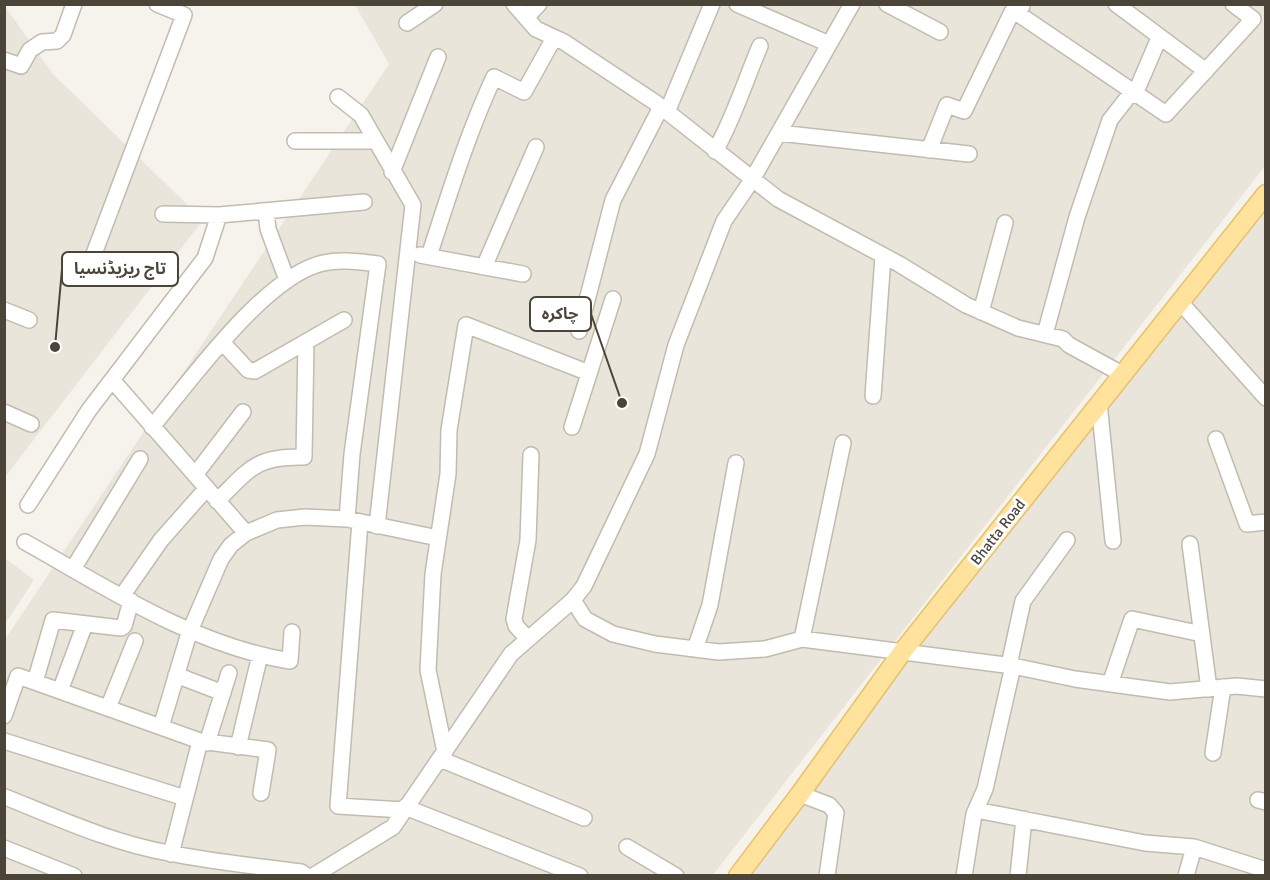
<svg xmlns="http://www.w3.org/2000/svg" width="1270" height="880" viewBox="0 0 1270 880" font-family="Signika,'Noto Sans Arabic',sans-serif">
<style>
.residential{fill:#eae5da}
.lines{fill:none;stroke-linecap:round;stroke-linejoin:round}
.minor-casing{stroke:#c2bbae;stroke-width:18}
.major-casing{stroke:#e6c16a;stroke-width:21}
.minor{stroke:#fff;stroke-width:15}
.major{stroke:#ffe39c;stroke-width:18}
.labels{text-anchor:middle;stroke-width:6;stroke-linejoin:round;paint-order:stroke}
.street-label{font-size:15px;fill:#4b4439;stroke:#fff}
.leader{fill:none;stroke:#4b4439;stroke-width:2}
.callout-dot{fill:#4b4439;stroke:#fff;stroke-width:2}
.callout{fill:#fff;stroke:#4b4439;stroke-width:2}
.callout-label{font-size:16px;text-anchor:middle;font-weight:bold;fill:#4b4439}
</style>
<rect width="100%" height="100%" fill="#f6f3ec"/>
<!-- residential -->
<path class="residential" d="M4 5 53 74 203 220 5 477Z
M355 5H1265V166L713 875H5L4 641 389 64Z
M1265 194V875L738 876Z
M5 558 34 580 5 624Z"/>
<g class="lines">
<!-- minor casing -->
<g class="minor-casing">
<path id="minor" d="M514 4 536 29 564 42 656 103 778 199 899 264 966 305 1018 328 1063 339 1069 345 1122 374
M737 4 829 44
M887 4 940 32
M1116 4 1206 71
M1017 13 1166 114 1253 19 1233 4
M526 18 539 4
M407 23 435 4
M4 60 21 66 30 50 42 42 57 41 63 35 74 4
M338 97 361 115 413 205 377 526
M667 112 712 4
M779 133 969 154
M295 141H375
M929 150 947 105 964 111 1012 12 1017 13 1022 6
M715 151C734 118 745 81 760 46
M392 172 438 57
M266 211 268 229 287 280
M163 214 219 215 364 202
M420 255 523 274
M429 256C449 195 467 135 494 77L524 92 554 38
M92 259 184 15 157 4
M484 267 536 147
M1181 303 1266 398
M4 310 29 320
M981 312 1005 223
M579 331 613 200 661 107
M1045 334 1077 217 1110 120 1128 97 1135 94 1159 38
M222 342 248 370 255 371 344 320
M113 381 246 533
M873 396 883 256
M1099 403 1113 541
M4 412 31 424
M152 427C190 381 265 276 323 263 341 259 360 262 378 264L352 454 347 519
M572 427 613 299
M1216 439 1247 524 1266 522
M195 475 243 412
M217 501C250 469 255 456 304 457L306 342
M28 505 89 410 205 258 219 215
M360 522 338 806 403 810
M25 542C109 589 193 645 290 661L292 632
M1190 544 1209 689
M73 569 140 459
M122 596 161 540 207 488
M573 600 585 619 613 634 655 644 719 652 765 649 802 639 1013 666 1075 679 1170 692 1237 686 1266 689
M528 639 516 626 514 619 528 540 531 455
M802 639 843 443
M695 649 710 605 736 463
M1009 665 1023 601 1067 540
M176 675 223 693
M35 682 53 620 121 628 124 626 131 601
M1110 684 1132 619 1202 634
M60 691 85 624
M108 708 135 641
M4 716 18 676 200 741 268 750 261 793
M161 727 189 633 221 559 231 545 246 533 277 520 305 517 347 519 438 538
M4 741 185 798
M207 743 229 673
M238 747 260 655
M445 752 428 670 433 574 448 474 449 430 466 325 589 373
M1213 753 1223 687
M440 759 584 818
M800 794 829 805 836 813 827 876
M5 797C58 818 112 843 169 853 213 862 257 866 301 872L307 876
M1258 800 1266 802
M405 807 580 876
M976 810 1145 843 1194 847 1266 870
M627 847 676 876
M4 848 74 876
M171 854 200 741
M313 876 393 827 511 654 573 600 584 586 647 454 676 345 724 221 752 180 852 4
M964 876 974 814 985 789 1013 666
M1018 876 1024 819
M1186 876 1194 847"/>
</g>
<!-- major casing -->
<g class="major-casing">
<path id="major" d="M738 876 800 794 903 651 1266 194"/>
</g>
<!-- minor -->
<use href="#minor" class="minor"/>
<!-- major -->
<use href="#major" class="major"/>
</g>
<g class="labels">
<!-- street labels -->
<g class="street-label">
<text transform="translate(998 532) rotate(-52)" y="5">Bhatta Road</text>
</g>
</g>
<!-- callouts -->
<path class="leader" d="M55 347L62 269M622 403L591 314"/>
<g class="callout-dot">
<circle cx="55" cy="347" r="6"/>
<circle cx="622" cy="403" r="6"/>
</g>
<g class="callout">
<rect x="62" y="252" width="116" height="34" rx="6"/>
<rect x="530" y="297" width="61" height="34" rx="6"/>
</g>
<g class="callout-label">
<text x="120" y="274">تاج ریزیڈنسیا</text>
<text x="560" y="319">چاکرہ</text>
</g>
<!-- border -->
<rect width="1270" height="880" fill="none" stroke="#4b4439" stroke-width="12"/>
</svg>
